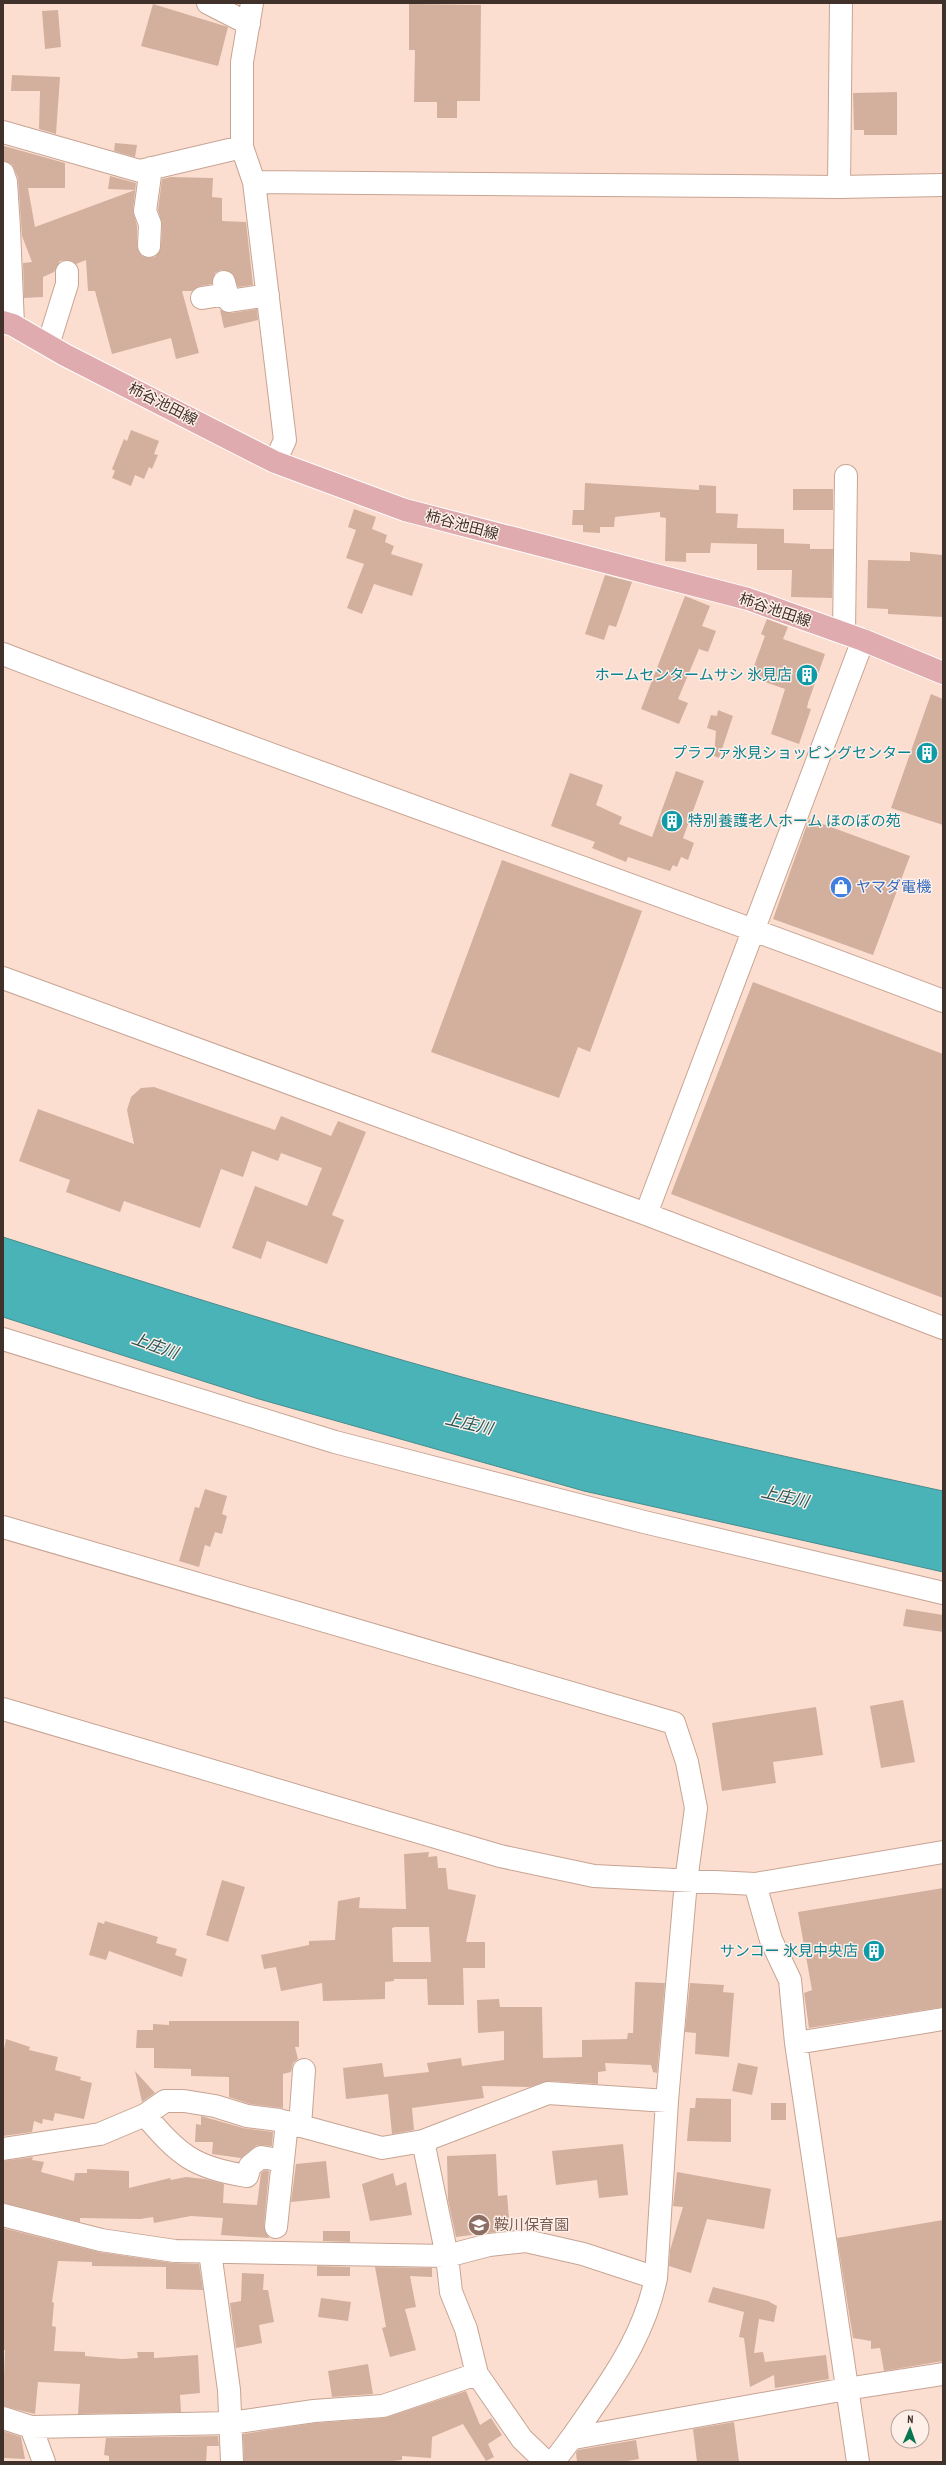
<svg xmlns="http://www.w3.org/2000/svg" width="946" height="2465" viewBox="0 0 946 2465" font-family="'PT Sans Narrow','Noto Sans JP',sans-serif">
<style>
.water{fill:#4ab3b8;stroke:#478c8d}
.building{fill:#d3af9e;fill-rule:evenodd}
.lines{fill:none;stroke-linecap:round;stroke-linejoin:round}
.minor-casing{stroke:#c7a493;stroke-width:24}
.major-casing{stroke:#fff;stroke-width:24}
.minor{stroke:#fff;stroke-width:22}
.major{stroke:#dfabaf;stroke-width:22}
.labels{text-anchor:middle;stroke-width:3;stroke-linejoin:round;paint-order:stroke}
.street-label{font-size:15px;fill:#40312a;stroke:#feefe8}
.culture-label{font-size:15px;fill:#0d838f;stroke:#feefe8;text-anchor:end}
.shop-label{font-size:15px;fill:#366cbe;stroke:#feefe8;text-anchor:start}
.education-label{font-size:15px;fill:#785e54;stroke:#feefe8;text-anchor:start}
.water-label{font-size:16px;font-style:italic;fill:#265456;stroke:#feefe8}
</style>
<rect width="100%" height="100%" fill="#fcded0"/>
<!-- water -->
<path class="water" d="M3 1237C155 1286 308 1334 462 1377 621 1421 782 1456 943 1491V1572L584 1491 259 1399 3 1317Z"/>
<!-- building -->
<path class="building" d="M153 4 228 27 218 66 141 46Z
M409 4 481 5 480 101H457V118H437V102H414L415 50H409Z
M58 10 61 47 45 49 42 11Z
M12 75 60 77 56 134 39 129 40 91H11Z
M897 92V135H864V130H854L853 93Z
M115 143 137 145 135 157 114 151Z
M4 146 65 163V188H28L35 227 135 190 108 189 110 176 136 183 133 210 137 226V246L142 256 148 258 155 257 161 247 162 224 158 210 162 179 171 177 213 178 212 197 222 198V221L246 222 253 285 238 287 233 274 221 270 215 273 212 284 200 286 192 291H182L199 353 176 359 171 338 112 354 95 291H88L86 260 76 264 67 260 60 261 54 272 43 277V297L24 298 23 263 32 262 22 236 18 178 12 164 4 161Z
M257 309 258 320 224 328 220 310 231 313Z
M131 430 159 441 154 454 158 455 152 469 149 467 144 479 135 475 131 486 112 478 115 471 112 469 124 439 127 441Z
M585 483 699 490V485L716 486V513L738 514 737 528 784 529V543L810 544V549H833L832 598 791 597 792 570H757V544L711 543 710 553H686V562L665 561 666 518 660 517V512L615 517 614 527H600V533L583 532V525H572L573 510H584Z
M793 489H833V510H793Z
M354 509 376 517 372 529 387 535 385 542 394 546 391 554 423 564 412 596 374 584 362 614 347 608 364 564 346 558 356 530 348 527Z
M910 552 943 555V617L888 614V609L867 608 868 560 910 561Z
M605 575 632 582 616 627 609 625 604 640 585 634Z
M685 596 710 606 702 626 716 631 708 652 699 649 678 699 688 703 679 724 641 709Z
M767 619 788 627 783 639 825 654 808 703 807 708 811 709 799 744 771 734 785 689 750 677 765 636 761 634Z
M931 694 943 699V825L891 808Z
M718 710 733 716 719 758 714 756 716 731 707 728 711 715 717 716Z
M676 771 704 781 683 838 694 843 688 860 681 857 677 867 673 865 670 871 628 857 626 862 592 848 595 842 551 826 570 773 603 785 596 805 622 817 619 824 652 837Z
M809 819 910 856 873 955 773 919Z
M502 860 642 911 590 1052 578 1047 559 1098 431 1052Z
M753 982 943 1054V1298L671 1194Z
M154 1087 275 1130 281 1116 331 1136 338 1121 366 1132 332 1215 344 1220 327 1264 267 1241 261 1259 232 1248 255 1186 307 1206 322 1168 281 1153 278 1161 252 1151 243 1177 221 1169 200 1228 124 1201 120 1212 66 1192 70 1180 19 1161 38 1109 134 1144 127 1110 131 1097 141 1088Z
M205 1489 227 1496 222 1514 227 1516 222 1534 215 1532 210 1547 205 1545 199 1567 179 1561 195 1507 199 1508Z
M906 1609 943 1615V1632L903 1626Z
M903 1700 915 1762 881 1768 870 1706Z
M816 1707 823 1755 773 1762 776 1783 722 1791 712 1723Z
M429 1852 428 1857 437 1856 438 1868H446L448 1889 476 1895 466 1942H485V1968H463L464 2005H428L427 1979H394V1981L385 1982V1999L323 2001 322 1983 281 1991 276 1967 264 1969 261 1955 309 1945V1941L335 1940 338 1901 360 1897 359 1908 406 1909 404 1854ZM395 1927H429L431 1962H393L392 1928Z
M222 1880 245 1887 228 1942 206 1935Z
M943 1888V2007L809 2028 804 1993 812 1990 798 1912Z
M105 1921 158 1937 156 1943 177 1949 175 1955 187 1959 182 1977 109 1951 106 1960 89 1955 98 1922 104 1924Z
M635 1982 665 1983 657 2073 653 2072 651 2065 605 2063 606 2071 598 2072V2084L549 2081 529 2087 482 2086 484 2098 412 2108 414 2130 392 2134 388 2094 346 2099 343 2068 382 2063 384 2077 429 2072 427 2063 461 2058 462 2066 504 2060V2031L478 2033 477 2000 499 1999 500 2007H542L543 2058 582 2057V2040L627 2039 628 2033H633Z
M690 1983 724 1985 723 1992 734 1993 729 2057 695 2054 696 2033 685 2032Z
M169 2021H299V2047H295L298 2059 293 2063 291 2072 283 2074V2108L250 2104 229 2097V2077L191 2076V2069L154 2068V2048H136L137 2030H153V2024L169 2025Z
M6 2039 30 2047 29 2050 58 2057 55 2070 81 2077 80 2080 92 2083 84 2119 55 2113 53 2121 43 2119 42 2124 34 2121 32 2132 3 2136V2054Z
M738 2063 758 2067 752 2095 732 2091Z
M135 2071 155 2093 142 2102Z
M696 2098 731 2099V2142L687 2141 690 2108H695Z
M771 2103H786V2120H771Z
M201 2116 243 2128 273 2132 272 2146 257 2145 241 2158 212 2154 213 2142H195L196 2124 201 2125Z
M623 2144 628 2195 599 2198 597 2180 556 2185 552 2151Z
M496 2154 498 2196 507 2195 510 2230 456 2237 448 2200 447 2156Z
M33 2157 32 2160 44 2162 41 2172 74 2181 75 2173H87V2169L129 2171V2188L170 2178 171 2180 186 2177 205 2179 224 2184 223 2203 257 2205 261 2173 265 2170 269 2171 264 2226 269 2238 221 2235 223 2218 191 2216 154 2223 153 2217 140 2219 80 2218V2222L3 2203V2161Z
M326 2161 330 2198 291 2202 296 2164Z
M677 2172 771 2189 764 2229 707 2219 691 2273 669 2266 670 2250 683 2207 673 2206Z
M393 2173 396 2186 406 2182 412 2215 370 2221 362 2184Z
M943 2220V2361L884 2371 880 2348 871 2349V2341L853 2338 837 2238Z
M3 2228 99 2252 173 2263 199 2264 203 2290 166 2289V2267L92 2266V2262L58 2261 52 2302 54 2303 52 2326 56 2327 54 2351 85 2352V2356L122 2359 138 2358 137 2352H154V2358L198 2355 200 2393 180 2395 181 2412 78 2414 80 2384 38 2382 35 2414 3 2406 5 2350H3Z
M323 2231H350V2242L323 2241Z
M317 2266 350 2267V2276H317Z
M375 2267 432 2268V2277L410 2276 416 2307 405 2309 416 2350 390 2357 382 2328 386 2327Z
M242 2273 264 2274 263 2290H268L274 2322 259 2325 262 2343 236 2348 230 2303 241 2301Z
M713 2287 768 2301 777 2306 774 2322 759 2319 754 2353 763 2352 765 2362 826 2355 829 2379 775 2388 774 2375 750 2387 744 2338 739 2337 744 2312 708 2302Z
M321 2298 351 2302 348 2321 318 2317Z
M368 2364 373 2394 332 2397 328 2371Z
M466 2391 480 2425 491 2418 502 2435 488 2444 494 2457 486 2461 463 2424 432 2437 431 2458 402 2456V2460L382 2462H244L243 2434 315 2423 384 2418Z
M734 2422 739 2462H697L693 2429Z
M3 2431 21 2437 25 2459 3 2458Z
M218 2436 219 2446H207L206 2462H109V2456L104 2455 106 2438Z
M636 2440 639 2459 621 2462H577L576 2453 578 2450Z"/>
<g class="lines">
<!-- minor casing -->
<g class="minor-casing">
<path id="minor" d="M208 3 249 24
M252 3 242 62V147L254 182 285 440 275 462
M3 132 140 171 242 147
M3 173 6 182 9 228 13 325
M254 182 839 187 943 185
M839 187 841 3
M149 246 150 224 145 211 151 168
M224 282 229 301 268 295
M202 298 227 294
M48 345 67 284V272
M844 633 846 476
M3 654C315 774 631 882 943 1001
M3 978 646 1214 943 1328
M646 1214 863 640
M3 1339 335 1442 644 1522 943 1593
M3 1527 674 1723 687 1762 696 1808 686 1881 667 2101 656 2278C646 2327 621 2367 593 2407 580 2426 568 2444 553 2462
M3 1709 500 1856 594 1876 755 1884 943 1852
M755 1884 771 1940 790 1980 796 2043 858 2462
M796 2043 943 2019
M145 2115C179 2155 194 2168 247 2176L250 2166 261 2157 273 2159 282 2164
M300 2126 304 2070
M423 2141 447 2256 451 2292 466 2329 477 2374 522 2439 546 2462
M3 2149 100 2134 145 2115 165 2101H184L215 2106 247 2116 279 2120 382 2148 423 2141 548 2093 667 2101
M3 2215 101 2240 175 2251 447 2256 489 2245 526 2241 583 2254 656 2278
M276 2227 287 2122
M210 2252 229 2390 232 2462
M3 2418 31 2427 231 2423 314 2411 383 2406 477 2374
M31 2427 44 2462
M574 2438 846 2389 943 2374"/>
</g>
<!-- major casing -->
<g class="major-casing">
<path id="major" d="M3 322 13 325 65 355 275 462 405 510 748 599 863 640 943 673"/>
</g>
<!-- minor -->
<use href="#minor" class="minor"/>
<!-- major -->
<use href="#major" class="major"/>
</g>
<!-- icons -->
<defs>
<g id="building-disc" transform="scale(1.15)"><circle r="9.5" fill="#0f9aa8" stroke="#feefe8"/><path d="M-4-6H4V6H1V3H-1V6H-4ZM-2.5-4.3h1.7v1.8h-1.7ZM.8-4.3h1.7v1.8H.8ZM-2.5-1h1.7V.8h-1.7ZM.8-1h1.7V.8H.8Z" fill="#fff"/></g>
<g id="shop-disc" transform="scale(1.15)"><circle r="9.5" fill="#3f7fe0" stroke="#feefe8"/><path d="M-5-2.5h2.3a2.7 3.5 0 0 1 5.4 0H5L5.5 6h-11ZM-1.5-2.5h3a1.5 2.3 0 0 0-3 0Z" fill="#fff"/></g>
<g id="school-disc" transform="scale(1.15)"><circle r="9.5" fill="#8d6e63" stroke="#feefe8"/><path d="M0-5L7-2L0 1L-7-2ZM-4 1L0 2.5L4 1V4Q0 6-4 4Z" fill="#fff"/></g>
</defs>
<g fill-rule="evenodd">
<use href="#building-disc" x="807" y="675"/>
<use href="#building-disc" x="927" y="753"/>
<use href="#building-disc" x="672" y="821"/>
<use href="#shop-disc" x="841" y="887"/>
<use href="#building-disc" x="874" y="1951"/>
<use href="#school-disc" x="479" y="2225"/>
</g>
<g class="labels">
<!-- street labels -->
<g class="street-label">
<text transform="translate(163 404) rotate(27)" y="5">柿谷池田線</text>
<text transform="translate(462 525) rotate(15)" y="5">柿谷池田線</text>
<text transform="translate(775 610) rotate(19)" y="5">柿谷池田線</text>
</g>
<!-- culture labels -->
<g class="culture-label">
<text x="792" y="680">ホームセンタームサシ 氷見店</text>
<text x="912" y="758">プラファ氷見ショッピングセンター</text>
<text x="688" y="826" text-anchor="start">特別養護老人ホーム ほのぼの苑</text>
<text x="858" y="1956">サンコー 氷見中央店</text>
</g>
<!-- shop labels -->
<g class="shop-label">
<text x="856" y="892">ヤマダ電機</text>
</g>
<!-- education labels -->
<g class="education-label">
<text x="494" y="2230">鞍川保育園</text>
</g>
<!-- water labels -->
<g class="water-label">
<text transform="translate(155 1345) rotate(20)" y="6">上庄川</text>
<text transform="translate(469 1423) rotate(13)" y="6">上庄川</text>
<text transform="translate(785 1496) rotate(13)" y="6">上庄川</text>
</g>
</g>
<!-- border -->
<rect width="946" height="2465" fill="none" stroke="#40312a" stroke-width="8"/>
<!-- north arrow -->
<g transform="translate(910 2429) rotate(2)"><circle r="19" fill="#feefe8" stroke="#b2a39c"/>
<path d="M0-3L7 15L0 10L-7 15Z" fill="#087650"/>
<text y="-6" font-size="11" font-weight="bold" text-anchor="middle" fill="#40312a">N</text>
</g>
</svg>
